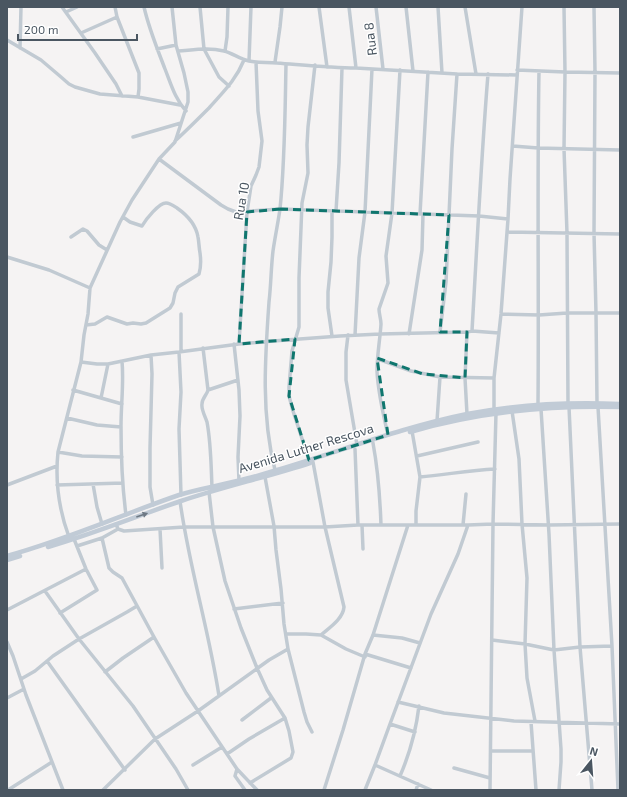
<svg xmlns="http://www.w3.org/2000/svg" width="627" height="797" viewBox="0 0 627 797" font-family="'Exo 2',sans-serif">
<style>
.lines{fill:none;stroke-linecap:round;stroke-linejoin:round}
.minor{stroke:#c1cad2;stroke-width:3.5}
.secondary{stroke:#c1cbd6;stroke-width:4.5}
.oneway{fill:#6e7984}
.marked{fill:none;stroke:#0f766e;stroke-width:3;stroke-dasharray:8 5;stroke-linejoin:round}
.labels{text-anchor:middle;stroke-width:3;stroke-linejoin:round;paint-order:stroke}
.street-label{font-size:13px;fill:#4a5661;stroke:#fff}
</style>
<rect width="100%" height="100%" fill="#f5f3f3"/>
<g class="lines">
<!-- minor -->
<path class="minor" d="M62 7 95 53 116 84 122 96
M115 7 117 17 139 73V89L138 97
M144 7C149 29 157 48 165 69 171 84 175 99 186 111
M200 7 204 49 219 77 229 86
M319 7 327 67
M349 7 356 68
M376 7 383 69
M406 7 413 71
M438 7 442 73
M465 7 476 74
M564 7 565 72 564 149 567 233 568 403
M594 7 595 72 594 233 596 313 597 403
M66 12 77 7
M81 33 117 17
M7 40 41 60 61 77 69 84 75 87 100 94 138 97 180 105
M20 48 21 7
M157 49 176 45
M178 51C193 50 208 47 224 51 232 53 240 59 249 61 258 63 267 62 277 63 303 65 330 68 356 68L457 74 517 75
M225 51 227 37 228 7
M249 61 251 7
M275 62 280 27 282 7
M517 70 565 72 620 73
M133 137 181 123
M175 141C187 130 198 119 209 108 223 92 236 80 244 60
M513 146 538 148 620 150
M159 159 221 205 228 209 236 212 280 209 479 216 508 219
M332 211V237L331 262 328 292V308L332 336
M336 211 339 163 342 68
M420 214 428 72
M507 232 620 234
M71 237 83 229 87 231 99 245 107 250
M7 257 49 270 90 288
M181 314V352
M501 314 539 315 567 313H620
M86 325 95 324 107 317 127 324 133 323 141 324 146 323 170 308 173 303 175 293 178 287 199 274C201 267 201 260 200 253 199 248 199 242 198 237 196 225 187 215 177 208 174 206 170 203 166 203 159 203 146 219 142 226L130 222 123 217
M472 331C477 246 481 160 488 74
M440 332 446 282 452 149 457 74
M409 334 422 250 423 214
M348 335 346 352V380L357 445
M355 335 359 258 365 212 372 69
M234 344 239 390 240 416 238 457 239 481
M239 344 247 212 251 186 256 175 259 167 262 141 258 111 256 62
M203 348 208 390C207 395 202 398 202 404 201 409 205 416 207 422 211 443 211 465 212 487
M179 352 181 392 179 429 181 495
M151 355 152 374 150 448V487L153 505
M378 359 411 371 440 377 494 378
M122 361C124 383 121 404 121 426 121 455 122 485 126 515
M81 362 97 364H108L151 355 179 352 239 344 273 341 340 336 380 334 467 332 472 331 499 333
M73 390 122 404
M208 390 238 380
M101 398 108 364
M538 405C539 293 537 182 539 71
M569 407 580 647 592 790
M598 407 612 646 618 790
M541 409 549 534 554 650 561 749V762L559 790
M494 410V378L501 314 508 219 510 179 522 7
M512 411 519 459 522 524 527 578 525 644 527 678 535 721
M467 414 465 378 467 332
M67 418 97 425 121 427
M437 421 440 377
M412 431 420 477 416 511V525
M388 435C383 414 378 393 377 371 377 355 380 340 381 324 381 319 379 314 379 309L388 283 386 256 392 213 400 70
M373 443C378 470 380 497 381 525
M355 449 358 525
M58 452 82 456 122 457
M417 456 478 442
M309 460 293 411 289 396V387L292 351 299 327V278L302 203 308 173 307 145 308 127 315 65
M313 462 325 527 344 607C343 619 329 628 321 635
M275 470C261 415 265 358 269 302 271 285 271 268 273 251 275 237 278 223 280 209 285 161 285 112 286 64
M265 477 274 526 276 550 281 589 284 624 288 649 304 712 307 722 312 732
M420 477C445 475 469 470 495 469
M93 484 97 507 102 524
M7 485 57 466
M57 485 123 483
M209 492 213 527 225 581 241 628 257 668 267 690 285 718 289 731 293 752 291 758 250 783
M180 501C189 567 209 630 219 696
M116 524 118 529 124 531 184 527H325L358 525H468L493 524 549 525 620 524
M362 525 363 549
M463 525 466 494
M160 529 162 568
M69 537C59 510 55 481 58 452L81 362 84 335 88 314 90 288 120 222 132 200 159 159 175 142 188 102V92L184 73 176 45 172 7
M102 538 118 529
M77 546 102 538 109 568 113 572 122 578 154 637 186 693 237 769 257 790
M45 591 79 639 133 706 176 769 188 790
M234 609 283 603
M7 610 86 569
M60 613 97 590 86 569 74 539
M286 634H306L321 635 346 649 365 657
M373 635 402 638 420 643
M492 640 525 644 554 650 580 647 612 646
M7 642 13 656 26 695 63 790
M365 654 411 668
M47 661 125 770
M105 672 123 658 154 637
M21 679 35 671 53 656 79 639 127 612 137 606
M7 698 24 689
M398 702 444 713 514 721 620 724
M242 720 271 698
M531 722 536 790
M390 724 415 732
M491 751H533
M227 754 249 739 285 718
M193 765 222 747
M375 765 431 790
M454 768 490 778
M237 769 235 776 245 790
M400 776C410 753 416 731 419 706
M8 790 52 762
M103 790 155 739 198 711 269 660 288 649
M324 790 343 730 365 654 373 635 408 525
M365 790 375 765 390 724 431 614 458 554 468 525
M416 790 418 784
M490 790 493 524 496 413"/>
<!-- secondary -->
<path class="secondary" d="M410 432C479 412 548 405 620 407
M48 547C93 534 137 516 181 501 223 487 267 477 310 463
M7 556C66 540 121 515 179 495 198 489 218 486 237 481 251 478 264 474 277 470 341 451 403 427 467 414 518 404 569 402 620 404
M7 560 20 556"/>
</g>
<!-- one-way arrows -->
<defs><path id="oneway-solid" d="M-6-.8H1V-3.2L6.5 0L1 3.2V.8H-6Z"/></defs>
<use class="oneway" href="#oneway-solid" transform="translate(142 515) rotate(-19)"/>
<!-- marked area -->
<path class="marked" d="M280 209 449 215 440 332H467L465 378 423 374 377 358 388 435 309 460 289 396 295 339 239 344 247 212Z"/>
<g class="labels">
<!-- street labels -->
<g class="street-label">
<text transform="translate(370 39) rotate(-97)" y="5">Rua 8</text>
<text transform="translate(241 201) rotate(-80)" y="5">Rua 10</text>
<text transform="translate(306 448) rotate(-17)" y="5">Avenida Luther Rescova</text>
</g>
</g>
<!-- border -->
<rect width="627" height="797" fill="none" stroke="#4a5661" stroke-width="16"/>
<!-- north arrow -->
<g transform="translate(591 761) rotate(17)" stroke="#ffffff" stroke-width="3" paint-order="stroke">
<path d="M0-3L7 15L0 10L-7 15Z" fill="#4a5661"/>
<text y="-6" font-size="11" font-weight="bold" text-anchor="middle" fill="#4a5661">N</text>
</g>
<!-- scale -->
<path d="M18 34v6h119v-6" fill="none" stroke="#4a5661" stroke-width="2"/>
<text x="24" y="34" font-size="12" fill="#4a5661" stroke="#ffffff" stroke-width="3" paint-order="stroke">200 m</text>
</svg>
